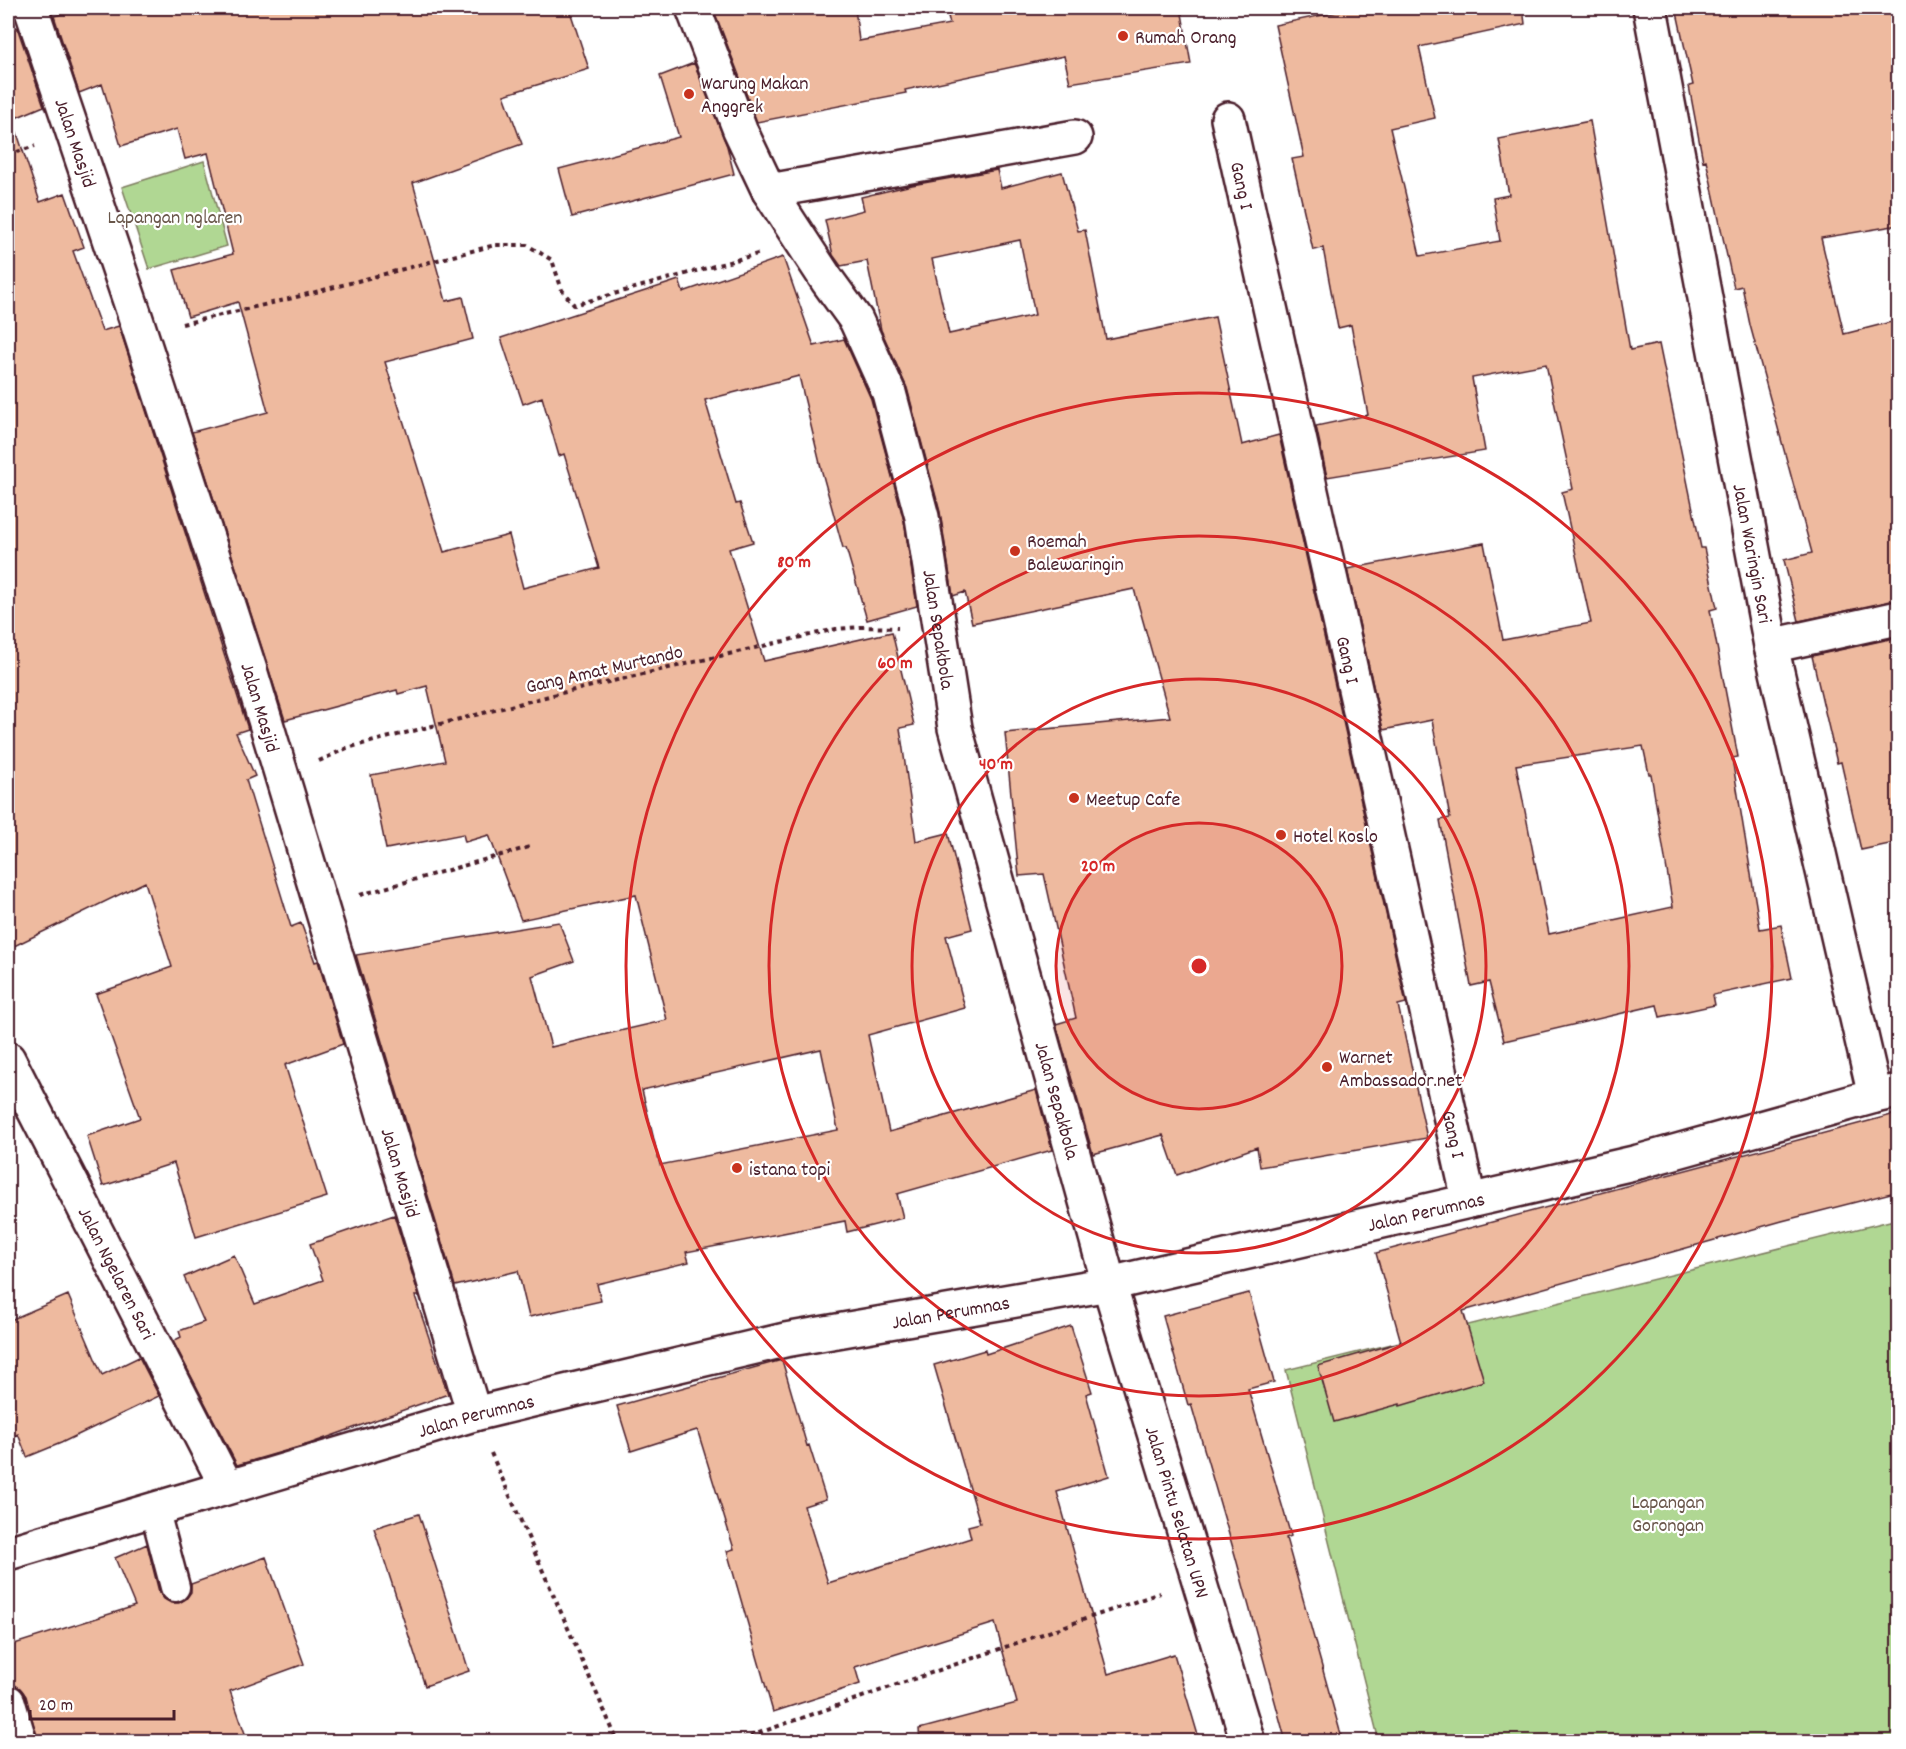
<svg xmlns="http://www.w3.org/2000/svg" width="1906" height="1749" viewBox="0 0 1906 1749" font-family="Dekko,sans-serif">
<style>
.green{fill:#b0d793;stroke:#7d7b5f;stroke-width:1.5}
.building{fill:#eeba9f;stroke:#4a1f2b;stroke-width:1.5;fill-rule:evenodd}
.lines{fill:none;stroke-linecap:round;stroke-linejoin:round}
.service-casing{stroke:#4a1f2b;stroke-width:33}
.minor-casing{stroke:#4a1f2b;stroke-width:38}
.tertiary-casing{stroke:#4a1f2b;stroke-width:38}
.secondary-casing{stroke:#4a1f2b;stroke-width:38}
.path{stroke:#4a1f2b;stroke-width:4;stroke-dasharray:4.5 4.5;stroke-linecap:butt}
.service{stroke:#fff;stroke-width:28}
.minor{stroke:#fff;stroke-width:33}
.tertiary{stroke:#fff;stroke-width:33}
.secondary{stroke:#fff;stroke-width:33}
.ring{fill:none;stroke:#d62828;stroke-width:3}
.poi-dot{fill:#c8321e;stroke:#fff;stroke-width:2}
.labels{text-anchor:middle;stroke-width:4.5;stroke-linejoin:round;paint-order:stroke}
.poi-label{font-size:20px;fill:#4a1f2b;stroke:#fff;text-anchor:start}
.street-label{font-size:20px;fill:#4a1f2b;stroke:#fff}
.park-label{font-size:20px;fill:#69564a;stroke:#fff}
.centre{fill:#d62828;stroke:#fff;stroke-width:3}
.ring-label{font-size:18px;text-anchor:middle;font-weight:bold;fill:#d62828;stroke:#fff;stroke-width:4.5;stroke-linejoin:round;paint-order:stroke}
</style>
<rect width="100%" height="100%" fill="#fff"/>
<filter id="ink" filterUnits="userSpaceOnUse"><feTurbulence type="fractalNoise" baseFrequency=".0167" numOctaves="2"/><feDisplacementMap in="SourceGraphic" scale="12" xChannelSelector="R" yChannelSelector="G"/><feConvolveMatrix kernelMatrix="1 2 1 2 8 2 1 2 1" color-interpolation-filters="sRGB"/></filter>
<g filter="url(#ink)">
<!-- green -->
<path class="green" d="M204 161 227 246 149 269 122 187Z
M1898 1219V1741H1379L1286 1370Z"/>
<!-- building -->
<path class="building" d="M84 8H569L589 69 504 95 522 144 413 183 446 301 463 297 473 339 385 362 444 552 509 535 523 588 599 568 564 454 559 456 542 397 523 404 501 338 679 280 683 292 783 257 814 346 844 339 871 399 904 521 917 606 867 620 846 548H843L822 472 799 376 705 400 736 504 740 503 753 542 729 549 764 661 892 632 914 725 900 728 916 841 948 833 972 929 946 936 965 1008 868 1035 889 1132 1036 1090 1052 1150 897 1194 903 1218 847 1232 845 1221 686 1252 689 1262 597 1284 601 1301 529 1317 518 1271 455 1286 356 955 559 922 574 961 532 976 551 1047 667 1020 636 895 521 920 489 835 465 842 463 834 386 849 371 775 445 761 427 686 398 694 397 690 285 720 192 432 268 412 238 302 188 317 174 270 233 254 208 153 185 159 177 129 121 146 102 84 79 93 54 16ZM821 1049 838 1130 660 1165 642 1090Z
M713 8H855L859 41 950 24 946 8H1181L1191 64 1070 83 1064 56 905 90 906 93 757 122Z
M1356 8H1523L1525 24 1419 47 1435 118 1390 128 1420 256 1500 241 1493 198 1509 195 1499 139 1590 121 1630 350 1659 344 1701 548H1704L1717 608 1710 610 1738 757 1732 758 1760 929 1781 925 1792 978 1713 995 1715 1005 1660 1017 1657 1005 1504 1041 1489 982 1471 986 1440 820 1450 818 1432 720 1383 730 1347 569 1484 543 1503 640 1591 623 1562 492 1573 489 1546 364 1472 378 1485 451 1327 477 1316 426 1368 415 1351 325 1338 328 1323 248 1313 250 1292 159 1304 157 1275 25ZM1643 746 1649 774H1651L1673 907 1549 934 1516 765Z
M1676 8H1899V225L1821 238 1844 334 1899 320V600L1799 621 1784 560 1812 553 1750 325 1742 286 1734 288 1706 160 1703 161 1689 86 1693 85Z
M17 27 44 106 8 121V29Z
M694 63 727 146 734 174 572 217 559 169 679 137 660 76Z
M15 127 40 202 65 193 84 247 73 251 102 331 119 326 248 729 236 733 255 776 246 780 291 927 301 923 315 962 318 961 343 1044 285 1065 327 1197 196 1237 174 1163 103 1186 87 1136 140 1118 96 994 172 967 145 882 8 949V128Z
M997 170 1001 188 1062 172 1078 231 1085 230 1106 339 1215 317 1242 445 1279 435 1406 1003 1398 1005 1427 1138 1260 1167 1257 1147 1177 1175 1163 1135 1093 1154 1056 1024 1076 1018 1044 874 1019 876 1005 733 1170 717 1134 589 972 623 965 592 953 596 940 512 907 388 881 330 867 261 841 266 833 255 825 220 864 210 861 197 912 185ZM1020 240 1035 315 949 334 932 259Z
M1899 637V842L1861 850 1841 762 1837 763 1812 656Z
M1899 1113V1191L1782 1221 1463 1311 1484 1381 1400 1406V1404L1334 1422 1318 1366 1401 1342 1376 1253Z
M394 1215 419 1296H415L448 1394 309 1444 237 1465 173 1341 181 1337 179 1331 204 1322 184 1277 234 1255 255 1304 323 1280 310 1244Z
M1249 1293 1274 1382 1248 1389 1291 1536 1286 1538 1343 1742H1286L1235 1555 1191 1404 1188 1405 1163 1316Z
M68 1295 102 1375 139 1357 159 1396 61 1443 27 1457 18 1434 8 1438V1321Z
M1071 1326 1092 1392 1086 1394 1109 1476 1057 1492 1108 1674 1174 1654 1200 1742H920L919 1729 1017 1703 995 1623 855 1667 860 1684 773 1712 727 1551 734 1549 698 1432 697 1430 631 1451 617 1406 782 1360 807 1446 809 1445 826 1499 804 1506 828 1583 971 1538 968 1526 980 1523 934 1365 985 1350 986 1354Z
M419 1514 469 1671 425 1686 374 1528Z
M147 1544 159 1592 164 1599 171 1603H179L186 1599 191 1592V1584L266 1557 304 1664 230 1691 248 1742H38L26 1696 20 1688 10 1684 8 1677V1646L135 1606 115 1558Z"/>
<g class="lines">
<!-- service casing -->
<g class="service-casing">
<path id="service" d="M154 1508 175 1587"/>
</g>
<!-- minor casing -->
<g class="minor-casing">
<g id="minor">
<path id="s1" d="M31 8 135 316 250 670 474 1414"/>
<path id="s2" d="M693 8 740 130 769 191 827 280 856 320 889 393 922 517 955 728 1109 1284"/>
<path id="s3" d="M1650 8 1771 646 1875 1096"/>
<path id="s4" d="M1228 119 1469 1200"/>
<path d="M769 191 1075 137"/>
<path d="M1771 646 1898 618"/>
<path id="s5" d="M8 1059 227 1487"/>
<path d="M8 1702 20 1742"/>
</g>
</g>
<!-- tertiary casing -->
<g class="tertiary-casing">
<g id="tertiary">
<path id="s6" d="M1109 1284 1248 1742"/>
</g>
</g>
<!-- secondary casing -->
<g class="secondary-casing">
<g id="secondary">
<path id="s7" d="M8 1553 474 1414 565 1392 785 1340 1109 1284 1638 1162 1875 1096 1898 1091"/>
</g>
</g>
<!-- path -->
<path class="path" d="M8 155 35 146
M182 324 285 300 495 245H527L552 260 562 290 574 305 761 253
M319 761 347 748 553 695 836 629 860 627 898 628
M360 895 533 846
M491 1453 618 1742
M733 1742 1160 1593"/>
<!-- service -->
<use href="#service" class="service"/>
<!-- minor -->
<use href="#minor" class="minor"/>
<!-- tertiary -->
<use href="#tertiary" class="tertiary"/>
<!-- secondary -->
<use href="#secondary" class="secondary"/>
</g>
</g>
<!-- distance rings -->
<circle cx="1199" cy="966" r="143" fill="#d62828" fill-opacity=".12"/>
<g class="ring">
<circle cx="1199" cy="966" r="143"/>
<circle cx="1199" cy="966" r="287"/>
<circle cx="1199" cy="966" r="430"/>
<circle cx="1199" cy="966" r="573"/>
</g>
<!-- markers -->
<g class="poi-dot">
<circle cx="1123" cy="36" r="6"/>
<circle cx="689" cy="94" r="6"/>
<circle cx="1015" cy="551" r="6"/>
<circle cx="1074" cy="798" r="6"/>
<circle cx="1281" cy="835" r="6"/>
<circle cx="1327" cy="1067" r="6"/>
<circle cx="737" cy="1168" r="6"/>
</g>
<g class="labels">
<!-- poi labels -->
<g class="poi-label">
<text x="1135" y="43">Rumah Orang</text>
<text x="701" y="89">Warung Makan<tspan x="701" dy="23">Anggrek</tspan></text>
<text x="1027" y="547">Roemah<tspan x="1027" dy="23">Balewaringin</tspan></text>
<text x="1086" y="805">Meetup Cafe</text>
<text x="1293" y="842">Hotel Koslo</text>
<text x="1339" y="1063">Warnet<tspan x="1339" dy="23">Ambassador.net</tspan></text>
<text x="749" y="1175">istana topi</text>
</g>
<!-- street labels -->
<g class="street-label">
<text dy="7" stroke="none"><textPath href="#s1" startOffset="142">Jalan Masjid</textPath></text>
<text dy="7" stroke="none"><textPath href="#s4" startOffset="68">Gang I</textPath></text>
<text dy="7" stroke="none"><textPath href="#s3" startOffset="555">Jalan Waringin Sari</textPath></text>
<text dy="7" stroke="none"><textPath href="#s2" startOffset="676">Jalan Sepakbola</textPath></text>
<text dy="7" stroke="none"><textPath href="#s4" startOffset="554">Gang I</textPath></text>
<text transform="translate(604 668) rotate(-13)" y="7">Gang Amat Murtando</text>
<text dy="7" stroke="none"><textPath href="#s1" startOffset="736">Jalan Masjid</textPath></text>
<text dy="7" stroke="none"><textPath href="#s2" startOffset="1162">Jalan Sepakbola</textPath></text>
<text dy="7" stroke="none"><textPath href="#s4" startOffset="1040">Gang I</textPath></text>
<text dy="7" stroke="none"><textPath href="#s1" startOffset="1222">Jalan Masjid</textPath></text>
<text dy="7" stroke="none"><textPath href="#s7" startOffset="1460">Jalan Perumnas</textPath></text>
<text dy="7" stroke="none"><textPath href="#s5" startOffset="240">Jalan Ngelaren Sari</textPath></text>
<text dy="7" stroke="none"><textPath href="#s7" startOffset="974">Jalan Perumnas</textPath></text>
<text dy="7" stroke="none"><textPath href="#s7" startOffset="488">Jalan Perumnas</textPath></text>
<text dy="7" stroke="none"><textPath href="#s6" startOffset="238">Jalan Pintu Selatan UPN</textPath></text>
</g>
<!-- park labels -->
<g class="park-label">
<text x="175" y="223">Lapangan nglaren</text>
<text x="1668" y="1508">Lapangan<tspan x="1668" dy="23">Gorongan</tspan></text>
</g>
</g>
<circle cx="1199" cy="966" r="9" class="centre"/>
<g class="ring-label">
<text x="794" y="567">80 m</text>
<text x="895" y="668">60 m</text>
<text x="996" y="769">40 m</text>
<text x="1098" y="871">20 m</text>
</g>
<!-- margin -->
<rect width="1906" height="1749" fill="none" stroke="#fff" stroke-width="30"/>
<rect x="15" y="15" width="1876" height="1719" fill="none" stroke="#4a1f2b" stroke-width="2" filter="url(#ink)"/>
<!-- scale -->
<path d="M30 1710v9h144v-9" fill="none" stroke="#4a1f2b" stroke-width="3"/>
<text x="39" y="1710" font-size="18" fill="#4a1f2b" stroke="#ffffff" stroke-width="4.5" paint-order="stroke">20 m</text>
</svg>
